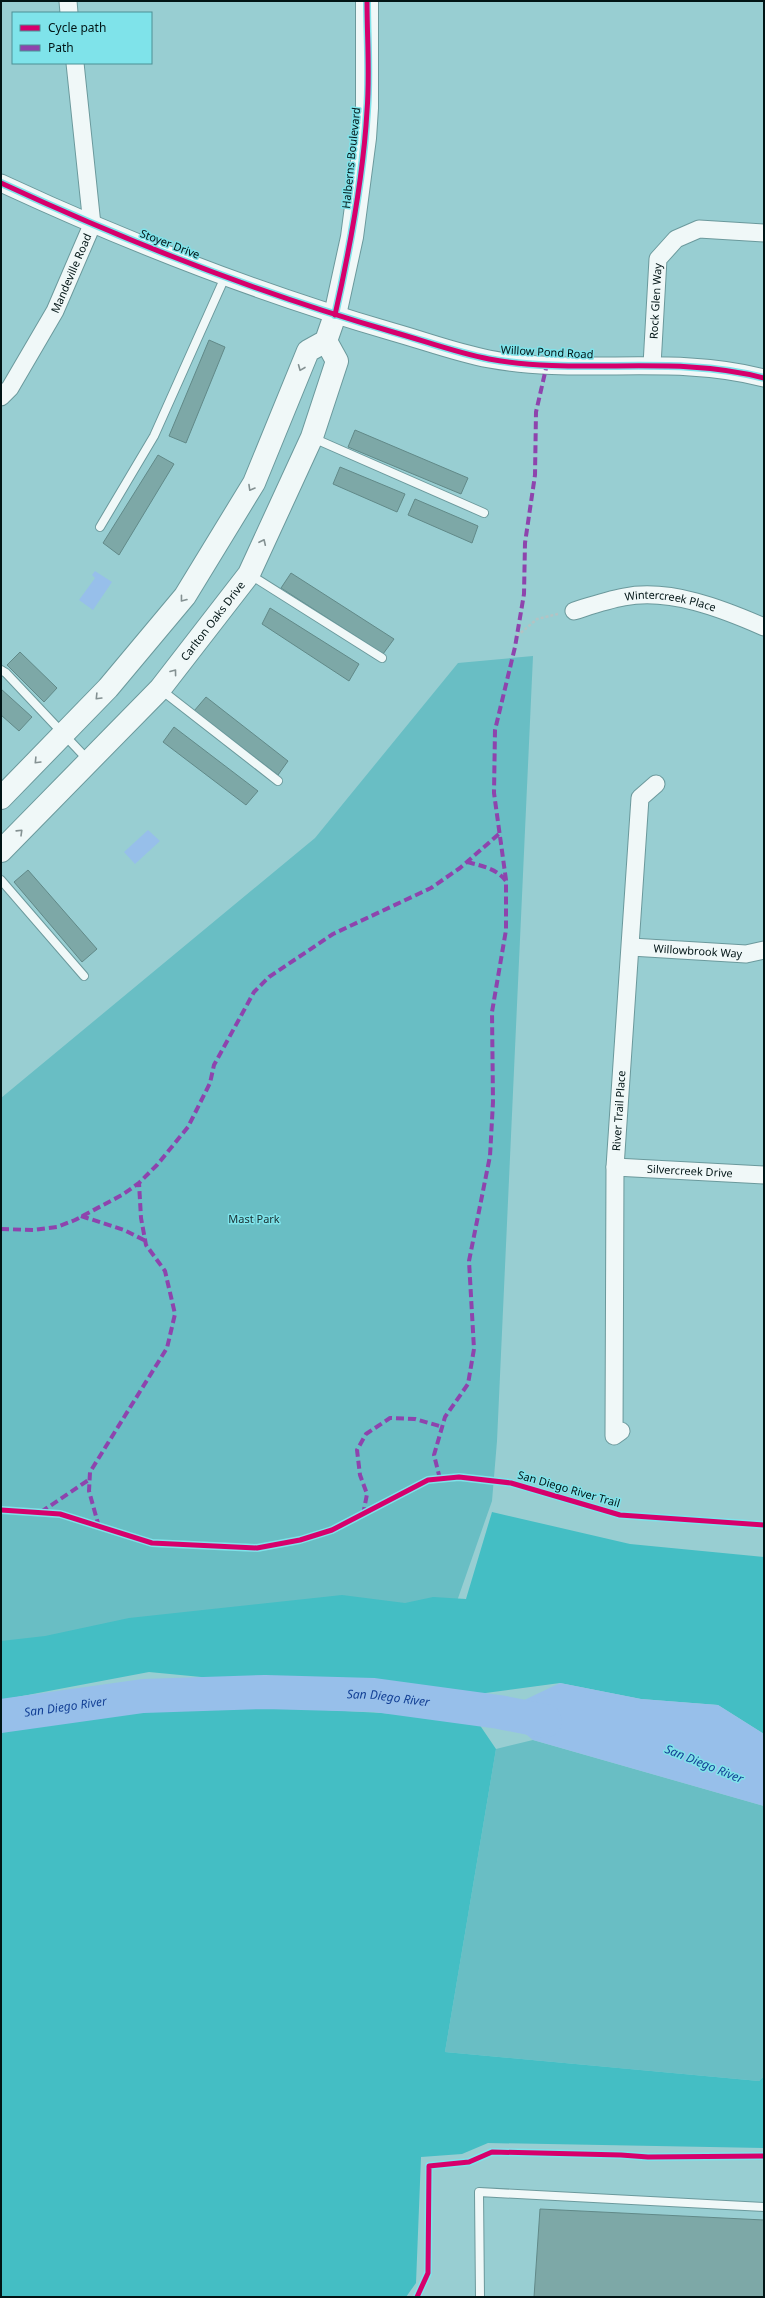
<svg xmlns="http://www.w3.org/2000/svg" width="765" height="2298" viewBox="0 0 765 2298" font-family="'Noto Sans',sans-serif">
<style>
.green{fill:#69bec4}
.forest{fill:#44bec4}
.water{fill:#97bfea}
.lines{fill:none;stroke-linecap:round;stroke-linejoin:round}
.river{stroke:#97bfea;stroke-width:34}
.building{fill:#7da8a7;stroke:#618988}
.lane-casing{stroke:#6b999c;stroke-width:10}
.street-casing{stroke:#6b999c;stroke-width:19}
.secondary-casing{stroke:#6b999c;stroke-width:24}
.path{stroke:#b4c3c4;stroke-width:2.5;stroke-dasharray:3 2;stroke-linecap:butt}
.lane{stroke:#f0f8f8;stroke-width:8}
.street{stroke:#f0f8f8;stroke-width:17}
.secondary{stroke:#f0f8f8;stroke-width:22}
.quiet{stroke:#8e44ad;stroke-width:4;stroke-dasharray:8 4;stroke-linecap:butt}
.cycleway-casing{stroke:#7fe3ea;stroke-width:8}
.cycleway{stroke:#d6006c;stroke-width:5}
.oneway{stroke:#849192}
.labels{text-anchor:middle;stroke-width:3;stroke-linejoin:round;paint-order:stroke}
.street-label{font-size:11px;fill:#011415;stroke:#7fe3ea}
.park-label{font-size:11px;fill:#172e30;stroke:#7fe3ea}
.water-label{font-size:12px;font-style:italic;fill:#134095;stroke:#7fe3ea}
</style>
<rect width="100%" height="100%" fill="#98ced2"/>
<!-- green -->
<path class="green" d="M533 656 497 1441 492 1501 456 1604 1 1670V1098L315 838 458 663Z
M533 1740 764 1806V2076L759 2081 445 2052 496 1749Z"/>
<!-- forest -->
<path class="forest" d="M492 1512 630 1544 764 1557V1734L718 1705 641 1699 560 1683 463 1696 263 1683 149 1672 1 1700V1641L45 1636 129 1618 342 1595 405 1603 433 1597 466 1599Z
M270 1707 475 1718 496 1749 445 2052 759 2081 764 2076V2148L488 2143 462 2154 421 2157 416 2283 406 2297H1V1728L149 1708Z"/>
<!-- water -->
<path class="water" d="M95 571 112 582 93 610 79 600 95 578 92 575Z
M148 830 160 841 135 864 124 852Z
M560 1683 641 1699 718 1705 764 1734V1806L533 1740 499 1712Z"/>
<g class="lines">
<!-- river -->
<path class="river" id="s1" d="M1 1716 143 1696 265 1692 374 1695 499 1712 545 1721"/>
</g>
<!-- building -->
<path class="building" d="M209 340 225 347 186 443 169 436Z
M355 430 468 478 461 494 348 447Z
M158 455 174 464 119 555 103 543Z
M340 467 405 494 397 512 333 484Z
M415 499 478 526 472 543 408 515Z
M291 573 394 639 383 654 281 588Z
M270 608 359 664 349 681 262 624Z
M20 652 57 688 44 702 7 665Z
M1 689 32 717 19 731 1 715Z
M206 697 288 761 278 775 194 711Z
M174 727 258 791 246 805 163 742Z
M28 870 97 949 82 962 14 882Z
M540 2209 764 2220V2297H534Z"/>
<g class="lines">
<!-- lane casing -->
<g class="lane-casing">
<path id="lane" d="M313 438 484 513
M100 527 154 436 225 277
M249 574 382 658
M1 670 6 673 88 760
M160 689 278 781
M1 880 84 976
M480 2297 479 2192 764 2207"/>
</g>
<!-- street casing -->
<g class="street-casing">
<g id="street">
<path d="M68 1 69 13"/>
<path d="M1 183C128 242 258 293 393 332 425 341 457 353 489 359 580 376 674 354 764 378"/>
<path id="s2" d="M652 365 658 259 676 239 699 229 764 233"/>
<path id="s3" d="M1 397 10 388 55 311 92 225 75 63"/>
<path id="s4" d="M574 611C590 606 607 600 624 597 670 588 723 609 764 627"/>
<path id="s5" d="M631 947 746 954 764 950"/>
<path id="s6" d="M615 1167 764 1175"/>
<path id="s7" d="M621 1431 614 1436 615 1167 640 798 656 784"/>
</g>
</g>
<!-- secondary casing -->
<g class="secondary-casing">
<g id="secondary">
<path d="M1 798 108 688 185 596 254 483 308 351 326 341 335 315 352 237 365 138 367 108V1"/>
<path id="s8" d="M1 851 160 689 249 574 312 437 337 361 326 341"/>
</g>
</g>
<!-- path -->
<path class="path" d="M517 636 537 619 558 614"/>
<!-- lane -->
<use href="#lane" class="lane"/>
<!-- street -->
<use href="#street" class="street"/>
<!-- secondary -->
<use href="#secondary" class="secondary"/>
<!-- quiet -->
<path class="quiet" d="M467 862C482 866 496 868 506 881
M81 1216 124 1230 146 1241
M1 1229 33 1230 57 1227 75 1220 122 1195 139 1183 157 1165 188 1127 210 1083 214 1065 254 992 269 977 333 934 431 888 460 868 500 833
M440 1479 434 1455 445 1417 468 1384 474 1349 469 1261 490 1156 493 1102 492 1012 506 930V880L494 793 495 730 515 647 524 594 525 543 535 475 536 412 547 364
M41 1512 90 1479
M363 1515 367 1494 360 1475 357 1450 366 1434 390 1418 415 1419 443 1427
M99 1527 89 1491 90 1472 167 1348 175 1314 165 1271 146 1245 141 1218 139 1183"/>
<!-- cycleway casing -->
<g class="cycleway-casing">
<path id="cycleway" d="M1 183C128 242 258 293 393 332 425 341 457 353 489 359 580 376 674 354 764 378
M335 315C350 248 363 180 367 111 370 74 367 37 367 1
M1 1510 60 1514 152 1543 257 1548 300 1540 332 1530 428 1480 459 1477 511 1483 620 1515 764 1525
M417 2297 428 2273 429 2166 469 2162 492 2152 621 2155 648 2157 764 2156"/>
</g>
<!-- cycleway -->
<use href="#cycleway" class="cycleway"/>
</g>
<!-- one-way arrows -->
<defs><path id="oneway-chevron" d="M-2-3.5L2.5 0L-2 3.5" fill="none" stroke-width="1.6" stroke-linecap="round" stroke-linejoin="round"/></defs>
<g class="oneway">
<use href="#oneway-chevron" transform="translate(301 368) rotate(112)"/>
<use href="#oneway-chevron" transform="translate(251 488) rotate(120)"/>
<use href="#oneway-chevron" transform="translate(263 542) rotate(-65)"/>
<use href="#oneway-chevron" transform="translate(183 599) rotate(128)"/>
<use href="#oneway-chevron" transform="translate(174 672) rotate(-53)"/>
<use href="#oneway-chevron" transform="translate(98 697) rotate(134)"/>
<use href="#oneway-chevron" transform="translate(37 761) rotate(134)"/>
<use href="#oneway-chevron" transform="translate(20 832) rotate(-44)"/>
</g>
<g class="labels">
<!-- street labels -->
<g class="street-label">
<text transform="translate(351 158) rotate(-84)" y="4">Halberns Boulevard</text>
<text transform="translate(170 244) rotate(21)" y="4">Stoyer Drive</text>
<text dy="4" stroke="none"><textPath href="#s3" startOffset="143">Mandeville Road</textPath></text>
<text dy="4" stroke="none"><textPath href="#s2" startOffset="64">Rock Glen Way</textPath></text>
<text transform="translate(547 352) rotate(3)" y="4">Willow Pond Road</text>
<text dy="4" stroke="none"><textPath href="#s4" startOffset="99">Wintercreek Place</textPath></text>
<text dy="4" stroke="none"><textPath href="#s8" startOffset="313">Carlton Oaks Drive</textPath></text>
<text dy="4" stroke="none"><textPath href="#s5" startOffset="67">Willowbrook Way</textPath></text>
<text dy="4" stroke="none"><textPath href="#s7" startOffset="334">River Trail Place</textPath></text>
<text dy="4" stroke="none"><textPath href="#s6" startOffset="75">Silvercreek Drive</textPath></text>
<text transform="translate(569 1489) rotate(16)" y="4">San Diego River Trail</text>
</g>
<!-- park labels -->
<g class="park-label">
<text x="254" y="1223">Mast Park</text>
</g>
<!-- water labels -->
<g class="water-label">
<text dy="4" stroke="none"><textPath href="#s1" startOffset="389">San Diego River</textPath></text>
<text dy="4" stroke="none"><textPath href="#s1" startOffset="65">San Diego River</textPath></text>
<text transform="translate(704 1764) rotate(22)" y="4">San Diego River</text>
</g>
</g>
<!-- border -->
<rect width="765" height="2298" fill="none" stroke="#011415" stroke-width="4"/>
<!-- legend -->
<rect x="12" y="12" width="140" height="52" fill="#7fe3ea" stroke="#4d9095"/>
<rect x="20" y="25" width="20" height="6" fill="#d6006c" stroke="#4d9095"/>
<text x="48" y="32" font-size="12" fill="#011415">Cycle path</text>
<rect x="20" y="45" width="20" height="6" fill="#8e44ad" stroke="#4d9095"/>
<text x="48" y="52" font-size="12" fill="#011415">Path</text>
</svg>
